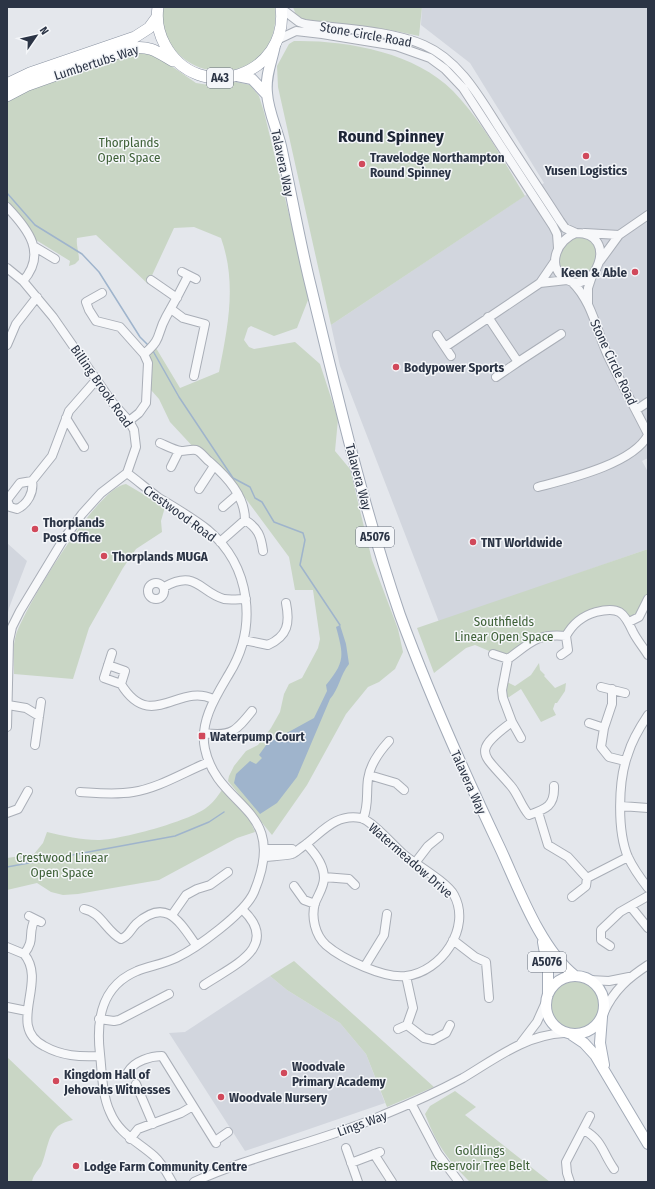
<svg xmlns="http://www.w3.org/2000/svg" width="655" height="1189" viewBox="0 0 655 1189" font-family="'Fira Sans Condensed',sans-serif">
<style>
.built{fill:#d2d6de}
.green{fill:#c9d6c5}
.water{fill:#9fb4cc}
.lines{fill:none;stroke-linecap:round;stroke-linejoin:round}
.stream{stroke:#9fb4cc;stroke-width:1.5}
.minor-casing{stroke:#a9aeb7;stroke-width:10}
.major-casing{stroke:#a3abb8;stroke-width:12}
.highway-casing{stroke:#8b94a3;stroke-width:12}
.minor{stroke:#f7f8fa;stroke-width:8}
.major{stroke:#fff;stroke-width:10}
.highway{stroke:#fff;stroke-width:11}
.poi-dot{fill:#d1495b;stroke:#f4f6f9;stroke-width:1.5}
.labels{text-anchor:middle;stroke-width:3;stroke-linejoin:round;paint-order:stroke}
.shield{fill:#f4f6f9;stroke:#676e7b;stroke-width:1}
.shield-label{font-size:12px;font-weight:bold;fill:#2b3445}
.street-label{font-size:13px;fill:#2b3445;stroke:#f4f6f9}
.park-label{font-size:13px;fill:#3f6138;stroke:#f4f6f9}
.poi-label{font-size:13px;font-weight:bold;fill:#2b3445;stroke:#f4f6f9;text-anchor:start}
.district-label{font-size:17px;font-weight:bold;fill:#1d2536;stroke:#f4f6f9}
</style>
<rect width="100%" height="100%" fill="#e4e7ec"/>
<!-- built -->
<path class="built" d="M422 7H648V458L642 461 648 472V549L439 622 340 366 331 325 544 183 470 63 421 25Z
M7 543 27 561 9 608 7 617Z
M270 976 287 990 340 1023 366 1054 385 1103 245 1151 169 1033 185 1032Z"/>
<!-- green -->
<path class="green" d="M162 7H275C283 80 189 94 164 32 162 24 162 15 162 7Z
M293 7H422L419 36 395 31 301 19 296 15Z
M294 41C345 40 415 52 453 91 482 121 503 160 525 196L331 325 278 87 277 66 289 44Z
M135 52 154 54 196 83 216 86 236 82 250 85 259 96 264 112 305 280 308 300 297 328 274 336 251 326 248 328 244 340 249 347 254 349 295 342 320 364 338 419 335 451 350 469 372 560 398 629 403 652 395 669 379 682 368 687 346 714 307 785 272 835 228 781 229 776 234 766 246 751 258 745 271 728 280 712 284 694 289 684 302 678 318 648 320 639 313 590H295L289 557 226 472 214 466 196 450 170 422 159 399 151 390V364L148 355 156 348 180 388 219 372C228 326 237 283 221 238L194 227 174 228 148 284 96 235 77 238C76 246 79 252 79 260L75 264 69 266 70 261 36 240 16 214 7 205V102L34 87Z
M574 238C602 235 600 261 585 276 554 285 552 252 574 238Z
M126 484 165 507 161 521 162 532 136 549 123 568 89 628 73 679 14 674C14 661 12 647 16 635 25 607 98 486 126 484Z
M648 549V599L633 621 619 611 587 614 566 636 552 634 508 659 475 645 466 648 434 673 417 628Z
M539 663 540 670 545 675 544 676 555 688 566 683 565 691 557 703H555L553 709 556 715 541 722 521 689 506 699 507 682 515 686 531 675Z
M222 790 250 820 255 832 237 838 159 880 78 894 63 895 51 892 37 883 7 890V858L34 854 43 843 47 832C64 836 81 840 98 840 120 840 189 821 206 808 213 803 217 797 222 790Z
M294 961 434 1087 387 1107 366 1054 340 1023 287 990 270 976Z
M551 1005a25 25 0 1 1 50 0a25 25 0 1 1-50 0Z
M7 1057 73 1120C68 1121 62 1123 58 1126 47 1136 47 1153 41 1166 37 1172 33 1175 32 1182H7Z
M455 1091 476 1107 465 1115 550 1182H470C447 1159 437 1145 425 1114L430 1106Z"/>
<!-- water -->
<path class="water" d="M340 625 346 644 349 664C340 675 339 689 330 699L297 777 277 803 260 814 234 783 236 774 250 761 256 764 262 758 259 755 269 741 274 740 314 718 327 691 326 685C345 662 344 656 336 627Z"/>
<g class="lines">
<!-- stream -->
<path class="stream" d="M7 193 35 225 82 254 99 272 140 337 149 346
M153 351 179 397 233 478 250 487 255 498 262 502 274 522 303 533 305 540 300 565 340 625
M7 867 175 836 209 822 224 812"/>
<!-- minor casing -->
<g class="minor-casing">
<path id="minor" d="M282 9 299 22 305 24C342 29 389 30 424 45 463 62 483 104 505 137 523 165 542 193 560 221L565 228 576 233
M277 40 296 31 322 34 396 46 430 58 445 69 463 88 553 226 557 234 558 248
M7 207C29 230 47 254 23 281
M576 233C621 232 595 300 564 278 546 265 558 239 576 233Z
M585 233 619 235
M35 247 55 259
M600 261 619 235 648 215
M7 268 23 281 53 317 112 402 129 421 134 430 136 447 127 473 101 493 82 514 63 540 20 611 12 627 9 641 7 727
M182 272 196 279
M151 280 177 298
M572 282C592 301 597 332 608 356 621 383 635 408 648 434
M540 283 567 280
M102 293 86 302 89 310 96 321 120 327 144 354 148 363 146 403 139 413 129 421
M588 304V288L592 276
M171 309 183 318 205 324 194 376
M488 317 518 362 496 377
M437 335 451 356
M7 345 16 324 37 297
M445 347 540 283 555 261
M144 354C163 338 156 335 166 317 174 303 181 290 188 276
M518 362 561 334
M636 410 648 402
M66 418 84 447
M160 443C167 446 174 450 181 451 186 451 191 449 196 450 202 452 205 459 210 462 227 477 245 496 245 520L220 542
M171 467 179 451
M127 473C138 481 148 490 159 498 176 508 193 518 208 530 251 566 258 627 229 674 216 696 199 722 205 749 218 810 290 806 254 892 245 913 197 948 176 958 163 964 150 966 137 971 101 986 96 1020 100 1054 102 1072 102 1095 110 1112 119 1134 137 1141 154 1156 162 1163 167 1173 172 1182
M32 481C34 492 28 504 17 509L10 507 7 500 20 483 32 481 52 456 69 411 97 379
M538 487C568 479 633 464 648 435
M199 489 214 466
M223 507 238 494
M245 520C258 528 261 536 263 551
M148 591a8 8 0 1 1 16 0a8 8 0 1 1-16 0Z
M164 587C197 569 199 592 224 599 231 600 240 599 246 599
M629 622 639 617 648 599
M244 640 268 645C288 636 290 623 286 603
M493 654 508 659
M561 655 568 650 566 636C573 623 582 616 596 612 619 606 624 612 633 632 637 640 643 647 648 655
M108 665 125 671 121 684 104 678 112 653
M121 684C151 733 179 682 213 699
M601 687 625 693
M612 689V704L604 728 601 747 609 757 625 761
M8 705 26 708 39 716
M648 715C640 727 632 740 628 754 618 780 617 831 628 857 633 868 641 879 648 888
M512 722 521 738
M589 723 604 728
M205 733C231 737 236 731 252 711
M35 745 41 702
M369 775 396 783 404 790
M554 786C555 806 546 809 529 815 521 806 518 794 511 786 483 753 470 753 512 722L503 698 502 690 508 659C530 643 537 633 566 636
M80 792C97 793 115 795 133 792 159 788 184 772 209 762
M621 806 648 808
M538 812 548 845 568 857 587 878 628 857
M7 813 18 809 28 791
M363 819C369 805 366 793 368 779 370 764 379 752 389 741
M265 849H292
M265 857C273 856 284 856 292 854 295 853 299 849 302 847 321 834 334 813 361 818 371 820 394 846 403 854 415 864 447 882 454 895 472 928 441 972 406 976 385 979 342 959 326 945 315 935 311 917 315 903 318 895 324 887 324 878 324 864 315 853 306 844
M415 863 428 846 439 837
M324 877 349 879 355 885
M294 886 304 900 315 904
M572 897 586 886 587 878
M631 907 648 928
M84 909C101 912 106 931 121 939 129 936 130 930 136 924 166 897 179 921 196 945
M172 915 186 895 197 889 210 885 228 872
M29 916 41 922
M453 940 475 957 486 962 489 998
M610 946 601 940V930L620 912 648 896
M7 947 24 954C48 982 6 1026 44 1046 62 1056 79 1057 100 1056
M24 954C36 939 27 934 35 919
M365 966 384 935 387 914
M406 976 413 1008 407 1025 424 1038 433 1040 446 1033 450 1025
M590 980 609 981 629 977
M204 985C232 966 281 947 243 910
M7 1007 27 1011
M604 1012C614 990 628 978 648 965
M99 1019 114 1021 119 1020 169 994
M398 1029 407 1025
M521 1043 537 1022 545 1004
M128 1072C134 1061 151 1056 162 1056L216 1143
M136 1084 153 1124
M411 1103 438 1154 459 1182
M584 1130C603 1141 602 1152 614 1169
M130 1139 138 1129 181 1113 193 1106
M215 1141 228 1132
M346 1148 358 1182
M374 1154 392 1182
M351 1163 380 1152
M194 1182C255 1154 322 1142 383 1115 410 1104 437 1092 463 1078 495 1059 525 1035 564 1033
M570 1182 567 1173 566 1162 590 1116"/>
</g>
<!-- major casing -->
<g class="major-casing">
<path id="major" d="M275 45C272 61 265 76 267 93 268 111 277 129 281 146 291 192 299 238 310 283 337 394 363 507 400 615 429 694 464 772 500 848 519 889 540 948 575 976
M237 76 252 79 267 95
M543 942 548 970V994
M546 1005a29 29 0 1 1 58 0a29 29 0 1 1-58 0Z
M602 1017 600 1043 604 1065
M572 1035 584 1043 595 1055 648 1144"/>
</g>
<!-- highway casing -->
<g class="highway-casing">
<path id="highway" d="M158 7C156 20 159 34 165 45 198 106 290 76 281 7
M7 84 30 73 135 37 149 28 157 17
M7 96 28 85 132 48C150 45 159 53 173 61"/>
</g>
<!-- minor -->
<use href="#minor" class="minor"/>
<!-- major -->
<use href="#major" class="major"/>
<!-- highway -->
<use href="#highway" class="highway"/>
</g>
<!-- markers -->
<g class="poi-dot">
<circle cx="586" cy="156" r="4"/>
<circle cx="362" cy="164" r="4"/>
<circle cx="635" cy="272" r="4"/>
<circle cx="396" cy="367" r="4"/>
<circle cx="35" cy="529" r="4"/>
<circle cx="473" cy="542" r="4"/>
<circle cx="104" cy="556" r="4"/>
<rect x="198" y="732" width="8" height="8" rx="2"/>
<circle cx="284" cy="1073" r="4"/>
<circle cx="56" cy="1081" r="4"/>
<circle cx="221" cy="1097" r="4"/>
<circle cx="76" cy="1166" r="4"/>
</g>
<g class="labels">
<!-- shield labels -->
<g class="shield">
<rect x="207" y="68" width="26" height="20" rx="3"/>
<rect x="356" y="527" width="38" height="20" rx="3"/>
<rect x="528" y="952" width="38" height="20" rx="3"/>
</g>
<g class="shield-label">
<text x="220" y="82">A43</text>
<text x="375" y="541">A5076</text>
<text x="547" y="966">A5076</text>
</g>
<!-- street labels -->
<g class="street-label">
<text transform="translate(366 34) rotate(10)" y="5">Stone Circle Road</text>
<text transform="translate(96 62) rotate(-18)" y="5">Lumbertubs Way</text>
<text transform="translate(283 163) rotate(78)" y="5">Talavera Way</text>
<text transform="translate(614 362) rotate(65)" y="5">Stone Circle Road</text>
<text transform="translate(102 386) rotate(55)" y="5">Billing Brook Road</text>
<text transform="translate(359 477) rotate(75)" y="5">Talavera Way</text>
<text transform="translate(180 513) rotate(36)" y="5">Crestwood Road</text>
<text transform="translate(469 782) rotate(66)" y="5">Talavera Way</text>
<text transform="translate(411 860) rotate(41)" y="5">Watermeadow Drive</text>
<text transform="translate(362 1123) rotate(-20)" y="5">Lings Way</text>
</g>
<!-- park labels -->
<g class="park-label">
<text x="129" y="147">Thorplands<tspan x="129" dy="15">Open Space</tspan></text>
<text x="504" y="626">Southfields<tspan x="504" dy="15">Linear Open Space</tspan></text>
<text x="62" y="862">Crestwood Linear<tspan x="62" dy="15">Open Space</tspan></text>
<text x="480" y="1155">Goldlings<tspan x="480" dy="15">Reservoir Tree Belt</tspan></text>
</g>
<!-- poi labels -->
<g class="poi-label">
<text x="370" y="162">Travelodge Northampton<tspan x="370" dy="15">Round Spinney</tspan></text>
<text x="586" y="175" text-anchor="middle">Yusen Logistics</text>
<text x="627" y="277" text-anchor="end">Keen &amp; Able</text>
<text x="404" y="372">Bodypower Sports</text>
<text x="43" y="527">Thorplands<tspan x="43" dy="15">Post Office</tspan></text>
<text x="481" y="547">TNT Worldwide</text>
<text x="112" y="561">Thorplands MUGA</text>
<text x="210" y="741">Waterpump Court</text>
<text x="292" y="1071">Woodvale<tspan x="292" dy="15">Primary Academy</tspan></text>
<text x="64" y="1079">Kingdom Hall of<tspan x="64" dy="15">Jehovahs Witnesses</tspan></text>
<text x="229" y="1102">Woodvale Nursery</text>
<text x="84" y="1171">Lodge Farm Community Centre</text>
</g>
<!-- district labels -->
<g class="district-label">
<text x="391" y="142">Round Spinney</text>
</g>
</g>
<!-- border -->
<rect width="655" height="1189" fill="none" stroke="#2b3445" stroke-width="16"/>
<!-- north arrow -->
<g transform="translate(36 36) rotate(56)" stroke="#f4f6f9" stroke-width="3" paint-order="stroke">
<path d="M0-3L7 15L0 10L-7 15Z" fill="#2b3445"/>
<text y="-6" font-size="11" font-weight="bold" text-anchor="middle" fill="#2b3445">N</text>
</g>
</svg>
